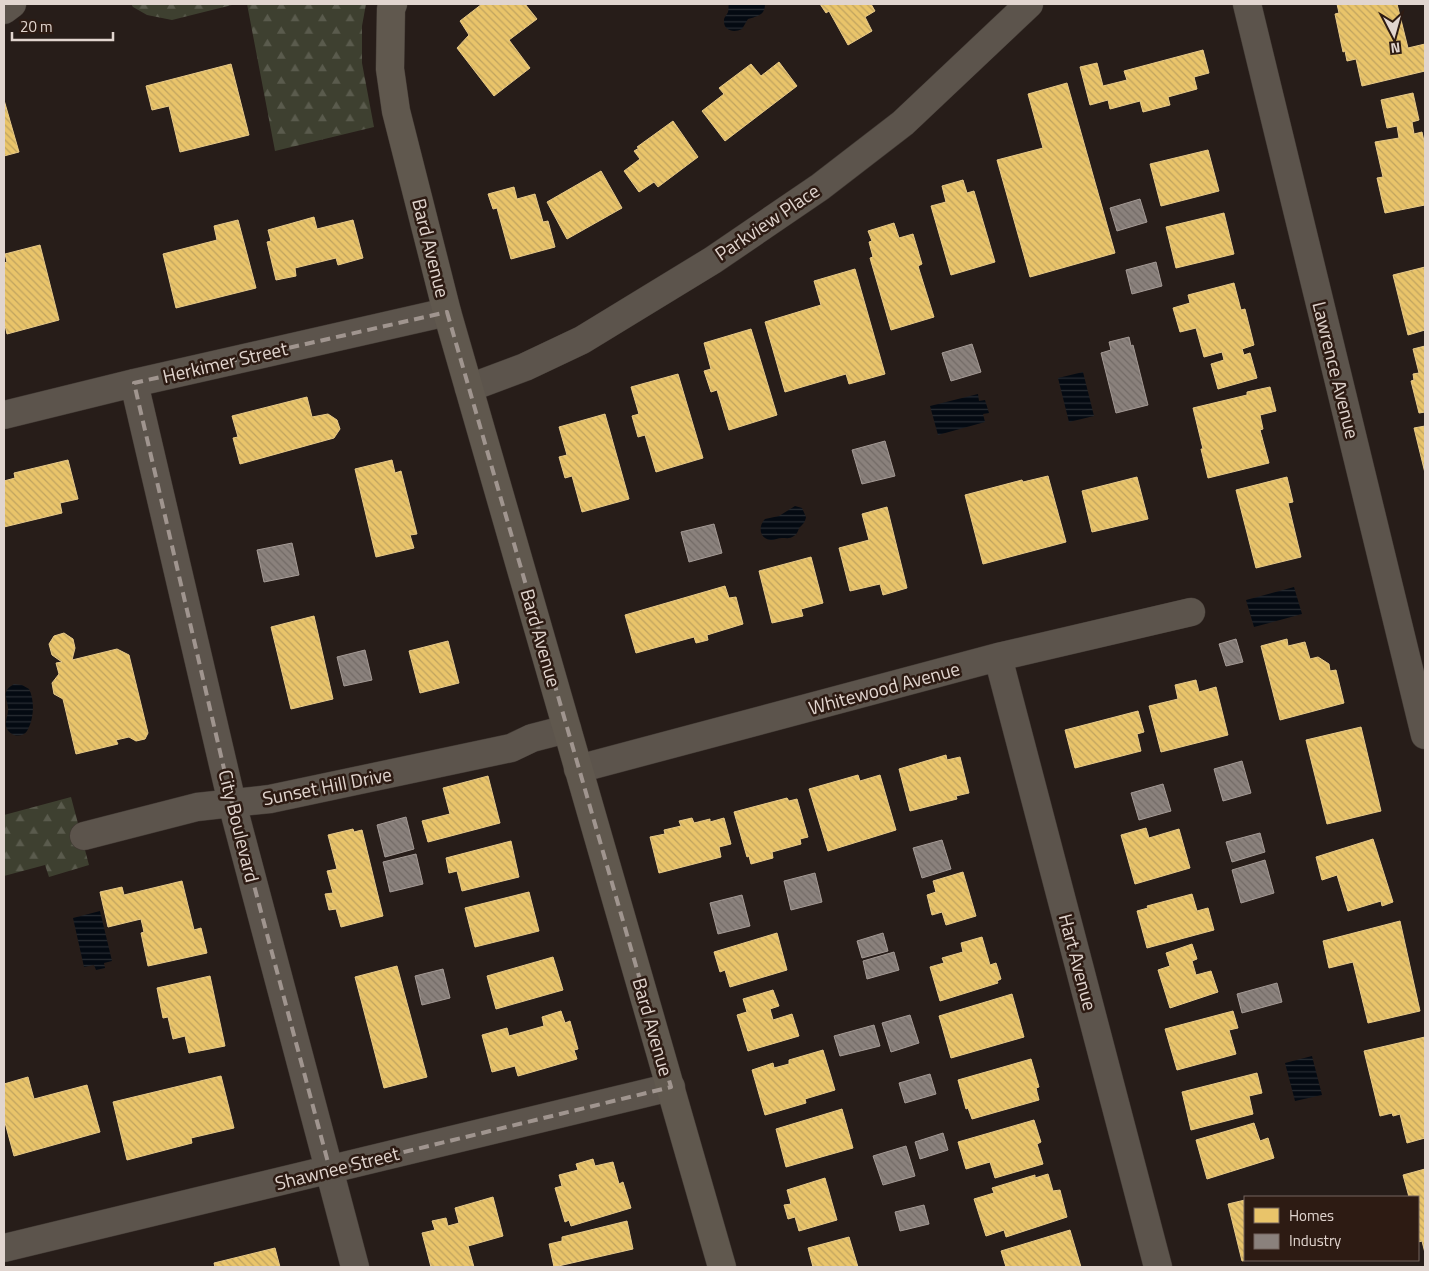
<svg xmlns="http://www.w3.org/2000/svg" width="1429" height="1271" viewBox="0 0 1429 1271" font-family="'Titillium Web',sans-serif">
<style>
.forest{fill:url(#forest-firs)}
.water{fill:url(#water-rules)}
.homes{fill:url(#homes-back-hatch);stroke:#e7c988}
.industry{fill:url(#industry-back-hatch);stroke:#a49a95}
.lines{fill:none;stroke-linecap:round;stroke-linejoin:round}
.street-casing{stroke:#403833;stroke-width:29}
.secondary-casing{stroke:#403833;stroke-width:29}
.street{stroke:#5c544c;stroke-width:28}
.secondary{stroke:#60584e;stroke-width:28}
.marked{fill:none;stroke:#a0958f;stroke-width:4;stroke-dasharray:10 6;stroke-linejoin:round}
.labels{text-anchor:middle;stroke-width:5;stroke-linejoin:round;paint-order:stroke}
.street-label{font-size:19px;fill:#e1d5cf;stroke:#2d1b13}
</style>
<defs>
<pattern id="forest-firs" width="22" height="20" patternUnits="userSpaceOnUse" patternTransform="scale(1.25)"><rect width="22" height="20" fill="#3e4030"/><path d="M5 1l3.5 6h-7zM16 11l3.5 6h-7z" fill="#5a5b4d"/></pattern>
<pattern id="water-rules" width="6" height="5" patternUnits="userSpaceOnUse" patternTransform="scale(1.25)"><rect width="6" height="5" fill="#040a12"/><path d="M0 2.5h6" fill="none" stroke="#282d33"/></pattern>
<pattern id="homes-back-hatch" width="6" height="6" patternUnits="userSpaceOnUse" patternTransform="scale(1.25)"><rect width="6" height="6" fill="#e9c46a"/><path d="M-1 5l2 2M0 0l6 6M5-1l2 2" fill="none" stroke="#c0a35f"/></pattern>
<pattern id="industry-back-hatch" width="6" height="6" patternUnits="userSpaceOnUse" patternTransform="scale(1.25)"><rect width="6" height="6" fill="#8a817c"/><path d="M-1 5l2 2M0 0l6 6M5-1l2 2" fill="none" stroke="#726a66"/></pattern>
</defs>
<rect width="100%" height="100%" fill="#271d19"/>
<!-- forest -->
<path class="forest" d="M131 4H236L172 20 147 15 133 7Z
M247 4H366L362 26V63L374 127 275 151Z
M71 797 89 865 49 877 45 865 4 876V815Z"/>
<!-- water -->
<path class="water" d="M729 4H765C765 15 758 16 748 19L742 29C734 33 723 31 724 20 724 17 727 15 728 12 729 9 728 6 729 4Z
M1083 372 1094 416 1069 422 1058 378Z
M978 394 979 401 985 400 989 413 983 414 985 422 938 435 930 406Z
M795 506 802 508 806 517C805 522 804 523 800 527 798 529 798 534 794 536 790 539 787 538 782 538 778 538 775 540 771 540 759 539 758 526 765 519L779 516Z
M1294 587 1302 614 1254 627 1246 600Z
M14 684 22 685 29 689C35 700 34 720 27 731 22 739 8 736 6 726 5 720 9 714 8 707 6 696 2 691 14 684Z
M100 911 112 961 104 963 105 968 96 970 94 965 84 967 73 918Z
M1312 1056 1322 1095 1295 1101 1285 1063Z"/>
<!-- homes -->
<path class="homes" d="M482 4H525L537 19 509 40 530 68 494 96 457 48 469 35 460 21Z
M820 4H871L875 11 865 17 872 31 848 45 829 11 826 13Z
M1337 4H1397L1408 48 1425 44V71L1362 86 1356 59 1347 61 1345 51 1343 52 1335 14 1339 13Z
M1203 50 1209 73 1194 77 1197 89 1168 97 1170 105 1143 112 1140 101 1110 109 1108 100 1090 105 1080 67 1097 63 1103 86 1127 80 1124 71Z
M779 62 797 86 725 141 702 111 724 94 719 88 751 64 761 76Z
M231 64 249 135 180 152 169 106 152 110 146 86Z
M1067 83 1115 253 1030 277 997 160 1043 148 1028 94Z
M1413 93 1419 120 1412 122 1414 134 1422 132 1425 146V205L1385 213 1377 178 1383 177 1375 142 1399 138 1397 126 1387 128 1381 100Z
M4 100 19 152 4 156Z
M673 121 698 157 658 187 654 182 639 192 624 171 640 159 634 151 639 148 637 147Z
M1208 150 1219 191 1161 206 1150 164Z
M601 171 622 208 567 239 547 202Z
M963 180 967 193 974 191 995 262 951 275 931 206 946 202 942 186Z
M514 187 517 199 535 194 543 222 548 221 555 247 511 259 497 208 493 209 488 194Z
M1224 213 1234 254 1176 268 1166 227Z
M314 217 317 229 353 220 363 258 338 265 336 258 295 268 296 276 276 280 267 242 271 241 268 230Z
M238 220 256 288 176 308 163 254 217 240 214 226Z
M894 223 899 238 913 234 922 264 918 266 934 317 891 330 870 258 873 257 869 242 872 241 868 231Z
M40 245 59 320 7 334 4 321V263L7 262 5 254Z
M1425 267V330L1408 335 1393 275Z
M855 269 885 374 849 384 846 374 785 392 765 322 821 305 814 281Z
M1234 283 1241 310 1245 309 1254 345 1242 349 1244 355 1250 353 1257 378 1218 389 1211 364 1224 360 1222 352 1204 357 1196 328 1180 332 1173 308 1190 303 1188 295Z
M751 329 777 415 729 430 717 390 711 392 704 371 711 369 704 343Z
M1425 346V412L1419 413 1411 381 1414 380 1413 374 1419 373 1413 349Z
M678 374 703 458 656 472 645 435 638 437 632 416 639 414 631 387Z
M1270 387 1276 411 1260 415 1263 429 1260 430 1269 463 1208 478 1201 449H1203L1193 408 1247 395V392Z
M307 397 312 417 328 414 337 420 340 429 334 438 240 464 233 438 238 437 232 416Z
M605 414 629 499 582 512 572 476 565 478 559 457 567 455 559 427Z
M1425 426V473L1414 428Z
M68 460 78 499 60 503 62 513 4 527V481L15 478 14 473Z
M392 460 395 473 401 471 417 534 410 535 414 548 376 557 355 469Z
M1048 476 1066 542 983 564 965 495 1022 480 1023 482Z
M1137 477 1148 519 1092 532 1082 491Z
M1287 477 1293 502 1288 503 1301 557 1256 568 1236 490Z
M887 507 907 588 883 595 880 584 850 591 839 548 869 540 862 514Z
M811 557 823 603 801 609 803 616 772 623 759 571Z
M725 586 729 598 736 597 743 624 707 635 708 640 696 643 694 637 636 653 625 615Z
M314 616 333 699 291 709 271 627Z
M64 633 73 639 75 648 72 660 117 649 129 655 148 733 145 739 136 741 129 737 116 740 118 744 76 754 63 699 54 694 52 683 59 674 56 663 62 662 52 655 49 644 54 636Z
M1287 639 1288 646 1305 642 1310 659 1318 657 1329 664 1330 671 1336 670 1344 703 1280 720 1261 646Z
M448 641 459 683 420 693 409 651Z
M1196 680 1199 692 1216 687 1228 735 1161 752 1149 706 1178 699 1175 685Z
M1138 711 1144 732 1137 734 1141 751 1075 768 1065 730Z
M1361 727 1381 811 1327 824 1306 740Z
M946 755 947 760 960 757 969 793 956 796 957 799 910 811 899 769Z
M858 775 860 781 880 775 896 830 828 851 809 789Z
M488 776 500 823 428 842 422 821 450 814 443 788Z
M787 798 789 801 797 799 808 837 800 839 801 844 772 852 773 858 751 864 749 856 747 857 734 812Z
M692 818 694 823 710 819V822L724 818 731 844 719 847 721 857 659 873 650 837 665 834 664 830 681 826 679 821Z
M1146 828 1149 838 1179 829 1190 868 1135 884 1121 835Z
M353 829 354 832 362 830 383 916 341 927 336 909 329 910 325 894 333 893 327 871 337 869 328 835Z
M1373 839 1393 902 1382 906 1381 901 1348 911 1337 875 1322 880 1316 857Z
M511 841 519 877 462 891 457 871 449 873 446 858Z
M963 872 976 916 946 925 942 912 932 915 927 895 936 892 933 881Z
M182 881 194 930 201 928 207 953 148 966 141 933 144 932 141 919 108 927 100 892 122 887 124 895Z
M529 892 539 931 475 947 465 908Z
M1192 894 1197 911 1208 908 1214 930 1147 948 1137 911 1148 908 1147 906Z
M1400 921 1420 1011 1368 1023 1353 962 1329 968 1323 941Z
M777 933 787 970 730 987 725 970 720 972 714 952Z
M982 937 990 965 996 963 1001 979 997 981 998 983 940 1001 930 967 944 963 942 958 963 952 961 943Z
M1192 944 1197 959 1192 961 1196 975 1211 971 1218 992 1170 1008 1158 970 1170 966 1166 953Z
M553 957 563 990 496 1009 487 976Z
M397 966 427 1077 384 1088 355 977Z
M210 976 225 1046 189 1053 185 1036 173 1039 168 1017 163 1018 157 988Z
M773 990 779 1006 770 1009 773 1020 792 1014 799 1036 748 1051 737 1015 747 1012 743 999Z
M1012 994 1024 1037 951 1058 939 1016Z
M561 1011 565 1023 570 1021 578 1049 574 1050 577 1059 518 1076 515 1066 492 1072 482 1035 507 1028 509 1036 544 1026 542 1017Z
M1233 1011 1238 1028 1229 1030 1236 1054 1177 1070 1165 1029Z
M1425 1037V1138L1407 1143 1400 1114 1393 1116 1392 1113 1380 1116 1364 1051Z
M823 1050 835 1090 805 1099 806 1103 765 1115 752 1070 773 1063 774 1068 789 1064V1060Z
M1031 1059 1039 1087 1036 1088 1039 1100 972 1119 968 1108 966 1109 958 1080Z
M1257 1073 1262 1093 1249 1096 1253 1114 1191 1130 1182 1092Z
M221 1076 234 1128 191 1138 192 1143 127 1160 113 1102Z
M28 1077 34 1099 87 1085 100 1132 14 1156 4 1119V1084Z
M842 1109 853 1148 786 1167 776 1129Z
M1034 1120 1041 1142 1037 1144 1043 1164 995 1178 990 1162 966 1169 958 1142Z
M1254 1123 1260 1141 1268 1138 1274 1158 1207 1179 1196 1140Z
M593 1159 595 1166 613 1162 619 1184 623 1182 631 1208 571 1226 569 1220 565 1222 555 1188 562 1186 559 1175 578 1170 576 1164Z
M1425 1169V1253L1422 1241 1418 1242V1197H1409L1403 1175Z
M1048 1174 1053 1191 1060 1190 1067 1217 1006 1237 1004 1230 986 1236 974 1199 994 1193 992 1188 1035 1175V1178Z
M825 1178 837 1220 799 1231 795 1217 788 1219 784 1205 791 1204 787 1190Z
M493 1197 503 1236 468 1246 474 1267H431L422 1233 435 1230 432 1221 446 1218 448 1226 459 1223 455 1208Z
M1245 1200V1260H1248L1242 1261 1228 1204Z
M627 1221 633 1249 554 1267 549 1244 562 1241V1237Z
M1070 1230 1081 1267H1006L1001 1251Z
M849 1237 858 1267H813L808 1248Z
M275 1248 280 1267H215L214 1263Z"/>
<!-- industry -->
<path class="industry" d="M1140 199 1147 222 1117 231 1110 208Z
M1156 262 1162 286 1132 294 1126 270Z
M1129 337 1131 346 1133 345 1148 405 1116 413 1101 353 1111 350 1109 342Z
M972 344 981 372 951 381 942 353Z
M885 441 895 476 862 484 852 450Z
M714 524 722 553 689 562 681 532Z
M292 543 299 575 264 582 257 550Z
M1236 639 1243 662 1226 666 1219 644Z
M365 650 372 680 344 686 337 657Z
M1242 761 1251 793 1223 801 1214 769Z
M1163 784 1171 811 1139 820 1131 793Z
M406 817 414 849 385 857 377 825Z
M1260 833 1265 852 1232 862 1226 842Z
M942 840 951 869 922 878 913 848Z
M416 854 423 884 390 892 383 862Z
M1265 860 1274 893 1241 903 1232 870Z
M815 873 822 902 791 910 784 881Z
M742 895 750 926 718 934 710 903Z
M883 933 888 951 862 958 857 941Z
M894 952 899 970 867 979 863 961Z
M443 969 450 998 422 1005 415 976Z
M1277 983 1282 1002 1242 1013 1237 994Z
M910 1015 919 1043 891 1052 882 1023Z
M874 1025 880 1046 840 1056 834 1036Z
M930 1074 936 1094 905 1103 899 1083Z
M943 1133 948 1150 920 1159 915 1142Z
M906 1146 915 1176 883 1185 873 1156Z
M924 1205 929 1224 900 1231 895 1212Z"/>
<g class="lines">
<!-- street casing -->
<g class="street-casing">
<path id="street" d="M1247 4 1425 735
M4 10 12 4
M134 383 232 803 355 1267
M469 388 525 367 582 340 713 260 820 187 903 123 1029 4
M4 415 134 383 447 312
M998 657 1158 1267
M578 769 998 657 1191 612
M84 836 197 807 270 799 511 748 532 738 567 729
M4 1248 671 1087"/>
</g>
<!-- secondary casing -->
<g class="secondary-casing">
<path id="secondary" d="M393 4 391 9 390 69 396 111 447 312 722 1267"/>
</g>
<!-- street -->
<use href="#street" class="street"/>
<!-- secondary -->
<use href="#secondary" class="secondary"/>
</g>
<!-- marked area -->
<path class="marked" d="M447 312 671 1087 330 1170 232 803 134 383Z"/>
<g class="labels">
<!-- street labels -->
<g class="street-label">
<text transform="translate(767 222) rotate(-34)" y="7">Parkview Place</text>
<text transform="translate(431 248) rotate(76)" y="7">Bard Avenue</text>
<text transform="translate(225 362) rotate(-13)" y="7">Herkimer Street</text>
<text transform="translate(1336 370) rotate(76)" y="7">Lawrence Avenue</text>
<text transform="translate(541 638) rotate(74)" y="7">Bard Avenue</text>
<text transform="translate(884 688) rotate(-15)" y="7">Whitewood Avenue</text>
<text transform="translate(327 786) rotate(-11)" y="7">Sunset Hill Drive</text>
<text transform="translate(239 826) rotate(76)" y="7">City Boulevard</text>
<text transform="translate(1078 962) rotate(75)" y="7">Hart Avenue</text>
<text transform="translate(653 1027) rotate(74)" y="7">Bard Avenue</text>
<text transform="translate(337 1168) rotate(-14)" y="7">Shawnee Street</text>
</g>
</g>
<!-- border -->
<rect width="1429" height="1271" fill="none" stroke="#e1d5cf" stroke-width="10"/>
<!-- legend -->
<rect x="1244" y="1196" width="175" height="65" fill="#2d1b13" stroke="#75655e"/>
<rect x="1254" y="1208" width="25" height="15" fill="#e9c46a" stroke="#75655e"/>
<text x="1289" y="1221" font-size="15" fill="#e1d5cf">Homes</text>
<rect x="1254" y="1234" width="25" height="15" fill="#8a817c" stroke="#75655e"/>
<text x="1289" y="1246" font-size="15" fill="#e1d5cf">Industry</text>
<!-- north arrow -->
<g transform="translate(1394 35) rotate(174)" stroke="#2d1b13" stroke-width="4" paint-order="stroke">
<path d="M0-4L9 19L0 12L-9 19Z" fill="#e1d5cf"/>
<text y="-8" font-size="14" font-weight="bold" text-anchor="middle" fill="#e1d5cf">N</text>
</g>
<!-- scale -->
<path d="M12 32v8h101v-8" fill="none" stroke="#e1d5cf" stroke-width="2.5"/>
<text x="20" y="32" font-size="15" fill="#e1d5cf" stroke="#2d1b13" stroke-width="4" paint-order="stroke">20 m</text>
</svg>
